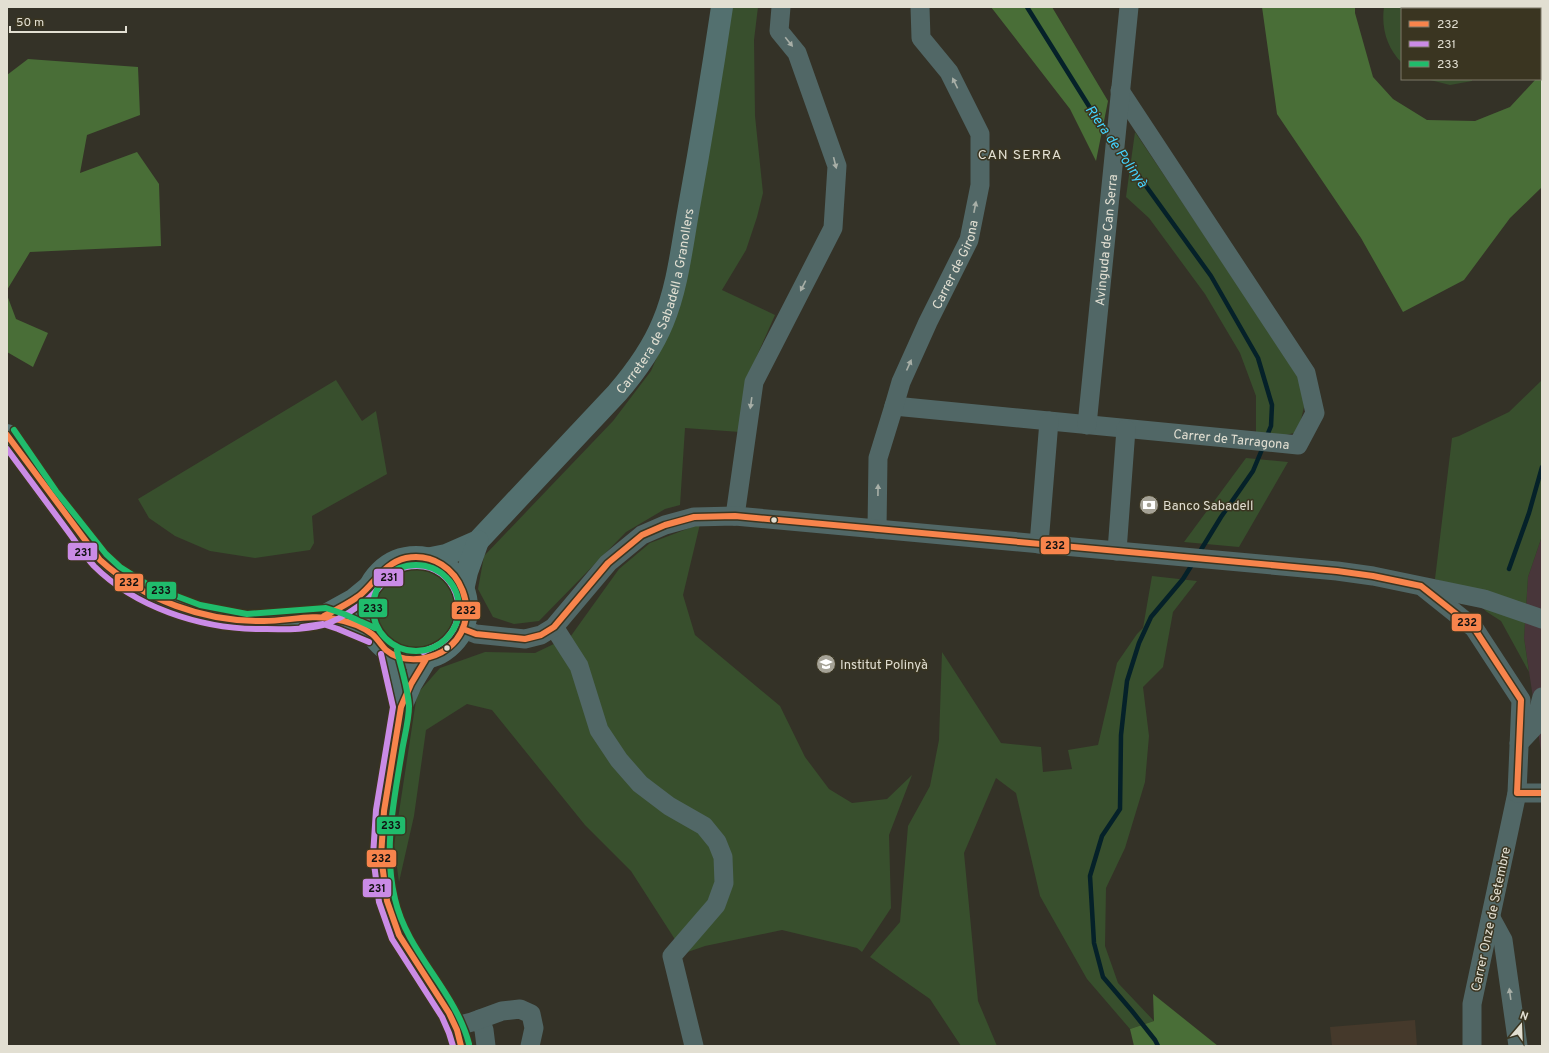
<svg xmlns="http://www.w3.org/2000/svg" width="1549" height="1053" viewBox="0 0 1549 1053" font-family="Overpass,sans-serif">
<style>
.industrial{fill:#48363a}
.medical{fill:#45392b}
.green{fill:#384f2d}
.forest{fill:#496e37}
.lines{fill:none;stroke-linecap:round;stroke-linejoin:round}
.stream{stroke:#052129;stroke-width:4.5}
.street{stroke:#516766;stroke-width:19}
.secondary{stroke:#53706f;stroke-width:22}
.bus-1-casing{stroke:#3a3521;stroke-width:9}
.bus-2-casing{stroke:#3a3521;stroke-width:9}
.bus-3-casing{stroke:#3a3521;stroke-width:9}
.bus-1{stroke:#f8844c;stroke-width:6}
.bus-2{stroke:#ca8be6;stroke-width:6}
.bus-3{stroke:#20bc6c;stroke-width:6}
.oneway{fill:#a8afa7}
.bus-dot{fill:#e2dfd2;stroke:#3a3521;stroke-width:1.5}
.labels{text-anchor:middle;stroke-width:3;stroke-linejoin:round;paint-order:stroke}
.street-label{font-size:13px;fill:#e2dfd2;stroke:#3a3521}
.poi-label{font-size:13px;fill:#e2dfd2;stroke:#3a3521;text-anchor:start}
.water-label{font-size:14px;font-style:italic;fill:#44d3ff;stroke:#3a3521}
.neighbourhood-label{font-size:14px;letter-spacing:1px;fill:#e2dfd2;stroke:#3a3521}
.line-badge{stroke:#3a3521;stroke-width:1.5}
.pale-badge-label{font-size:11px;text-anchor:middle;font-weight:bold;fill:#111}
</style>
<rect width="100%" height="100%" fill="#343227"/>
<!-- industrial -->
<path class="industrial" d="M1542 536V758L1524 638 1528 577Z"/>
<!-- medical -->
<path class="medical" d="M1415 1020 1417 1046H1332L1330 1027Z"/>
<!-- green -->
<path class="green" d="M731 7H758L754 40 755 116 763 193 757 217 746 250 722 290 775 315 748 376 740 432 685 428 680 505 665 509 626 532 539 621 514 624 493 617 478 589 484 556 613 421 651 371 672 322Z
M1384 7H1410V9H1402V63C1387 48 1381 28 1384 7Z
M1426 79H1472V81L1450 85Z
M1135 132 1301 379 1304 407 1298 432 1282 436 1256 434V396L1240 353 1205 294 1149 218 1126 197Z
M336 380 362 421 376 411 387 474 312 516 314 543 310 550 255 558 210 551 175 536 149 518 138 499Z
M1542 380V536L1528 577 1524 638 1529 672 1501 621 1487 612 1460 587 1435 579 1452 438 1459 436 1509 412Z
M1246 458 1288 462 1239 547 1184 542Z
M700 524 683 595 695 635 780 706 805 757 829 789 852 803 887 799 912 775 889 835 891 908 862 952 857 948 782 930 705 946 679 955 722 906 729 854 643 780 604 728 568 640 619 569 650 543Z
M373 609a42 42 0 1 1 84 0a42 42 0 1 1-84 0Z
M1152 576 1197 581 1173 612 1163 667 1143 687 1149 736 1145 782 1125 848 1106 888 1105 946 1118 983 1154 1021 1130 1029 1087 979 1040 896 1016 793 996 778 964 853 978 1001 997 1046H961L930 999 870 957 900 922 908 826 930 786 939 740 942 652 1001 743 1041 747 1043 772 1072 769 1068 750 1098 745 1117 663 1137 634 1143 628Z
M558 642 574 669 594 731 697 830 712 847 717 863 716 884 709 904 676 941 631 871 585 825 492 710 467 704 426 730 414 816 399 882 394 845 417 694 440 668 485 652 535 653Z"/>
<!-- forest -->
<path class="forest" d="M991 7H1052L1108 101 1096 161 1070 109Z
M1262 7H1355V13L1373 77 1393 99 1427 120 1475 121 1510 107 1536 79H1540V70L1542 65V187L1510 218 1464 280 1403 312 1361 238 1277 114Z
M28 59 138 67 140 115 87 135 80 173 137 152 159 184 161 246 30 252 7 290V75Z
M7 295 16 319 48 333 33 367 7 352Z
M1153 994 1218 1046H1134L1130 1029 1154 1021Z"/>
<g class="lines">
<!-- stream -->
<path class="stream" d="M1027 7 1092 111 1110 136
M1120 150 1211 276 1258 358 1272 405 1271 426 1266 438
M1199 553 1221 517 1253 471 1263 447
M1509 569 1529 513 1542 467
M1158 1046 1155 1040 1132 1011 1103 977 1094 943 1090 876 1102 836 1120 809 1121 735 1127 681 1139 643 1151 617 1183 579 1193 563"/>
<!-- street -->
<g class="street">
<path id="s1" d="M894 406 1298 445 1315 413 1306 373 1120 91"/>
<path id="s2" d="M1087 425 1129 7"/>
<path d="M735 516 754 382 833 228 837 166 797 53 779 31 781 7"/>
<path id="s3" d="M877 529 878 458 894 406 901 382 928 322 969 240 980 185V134L949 72 921 38 920 7"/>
<path d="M1039 544 1049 421"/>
<path d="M1117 551 1126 429"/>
<path d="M1424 588 1474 628 1521 700 1517 793 1472 1004V1046"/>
<path d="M554 627 579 666 599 730 619 760 640 784 669 806 704 826 717 842 723 857 724 883 716 905 672 956 694 1046"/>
<path d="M463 629 476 634 525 639 541 635 554 627 608 563 642 535 665 525 694 517 735 516 1337 571 1373 576 1484 599 1542 619"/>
<path d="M1519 743 1534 727 1542 697"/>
<path d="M1517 793H1542"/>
<path d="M1491 918 1503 940 1518 1046"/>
<path d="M480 1019 484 1030 486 1046"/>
<path d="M456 1026 472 1022 502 1011 520 1009 531 1014 534 1028 530 1046"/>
</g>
<!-- secondary -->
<g class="secondary">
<path d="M7 435 50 496 100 560 115 573 146 593 198 613 229 619 247 622 268 621 324 616 341 621 372 635"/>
<circle cx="416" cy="608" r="51"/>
<path id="s4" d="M426 559 446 555 478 541 617 393C636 371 652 349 663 322 678 286 682 245 689 207 701 141 712 74 722 7"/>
<path d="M463 590 467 572 478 541"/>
<path d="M324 616 353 600 370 586"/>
<path d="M389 652 396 679 401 707"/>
<path d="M426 659 411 684 401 707 384 811 381 856 387 901 399 935 449 1013 457 1030 461 1046"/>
</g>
<!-- bus-1 casing -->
<g class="bus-1-casing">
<path id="bus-1" d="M7 435 100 560C144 600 204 622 264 621 287 621 312 614 335 619 346 621 362 626 372 634 377 638 381 645 386 650 401 663 425 661 442 652 490 624 461 548 406 558 384 563 375 583 359 596 348 604 336 610 324 616
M463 629 476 634 525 639 541 635 554 627 608 563 642 535 665 525 694 517 735 516 1337 571 1373 576 1421 586 1474 628 1521 700 1517 793H1542
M426 659 411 684 401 707 384 811 381 856 387 901 399 935 449 1013 457 1030 461 1046"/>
</g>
<!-- bus-2 casing -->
<g class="bus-2-casing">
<path id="bus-2" d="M7 449C27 476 47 503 67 530 76 542 84 555 94 566 135 607 199 628 256 629 277 629 309 631 329 623 343 617 357 608 369 598 386 583 390 566 417 566 455 566 473 614 445 640 439 646 431 648 423 652
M302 627 323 624 338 629 369 642
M381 654 393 707 376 810 373 856 379 902 392 939 442 1017 449 1033 453 1046"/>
</g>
<!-- bus-3 casing -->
<g class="bus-3-casing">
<path id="bus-3" d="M14 430 56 491 106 554 120 567 150 586 200 605 247 614 326 608 344 614 375 628
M373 608a43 43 0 1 1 86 0a43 43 0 1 1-86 0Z
M397 650C401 668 408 688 409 706 409 720 404 738 402 751 394 800 383 850 395 899 407 953 455 990 469 1044"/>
</g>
<!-- bus-1 -->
<use href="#bus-1" class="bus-1"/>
<!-- bus-2 -->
<use href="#bus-2" class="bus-2"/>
<!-- bus-3 -->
<use href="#bus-3" class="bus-3"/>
</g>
<!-- one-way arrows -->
<defs><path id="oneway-solid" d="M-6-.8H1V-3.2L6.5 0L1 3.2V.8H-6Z"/></defs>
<g class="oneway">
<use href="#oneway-solid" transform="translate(789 42) rotate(51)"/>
<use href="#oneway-solid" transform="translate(955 83) rotate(-116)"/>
<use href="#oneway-solid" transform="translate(835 163) rotate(76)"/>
<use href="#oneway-solid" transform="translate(975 207) rotate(-79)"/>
<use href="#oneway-solid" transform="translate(803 286) rotate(117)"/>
<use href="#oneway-solid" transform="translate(909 365) rotate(-66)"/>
<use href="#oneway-solid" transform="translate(751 403) rotate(98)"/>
<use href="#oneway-solid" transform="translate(878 490) rotate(-89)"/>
<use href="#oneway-solid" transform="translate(1510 994) rotate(-98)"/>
</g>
<!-- icons -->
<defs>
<g id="bank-disc" transform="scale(1)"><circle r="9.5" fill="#a5a296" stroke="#3a3521"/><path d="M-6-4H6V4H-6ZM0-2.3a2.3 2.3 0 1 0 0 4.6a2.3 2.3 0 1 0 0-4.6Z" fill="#fff"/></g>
<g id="school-disc" transform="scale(1)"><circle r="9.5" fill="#a5a296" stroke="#3a3521"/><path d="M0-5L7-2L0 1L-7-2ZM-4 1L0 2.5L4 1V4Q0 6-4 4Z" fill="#fff"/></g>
</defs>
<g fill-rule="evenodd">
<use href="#bank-disc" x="1149" y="505"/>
<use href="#school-disc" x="826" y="664"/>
</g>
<!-- markers -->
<g class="bus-dot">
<circle cx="774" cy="520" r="3.5"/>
<circle cx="447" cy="648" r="3.5"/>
</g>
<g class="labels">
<!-- street labels -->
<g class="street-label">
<text dy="5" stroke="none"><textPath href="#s2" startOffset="186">Avinguda de Can Serra</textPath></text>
<text dy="5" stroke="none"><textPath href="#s3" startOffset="280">Carrer de Girona</textPath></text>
<text dy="5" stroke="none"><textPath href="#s4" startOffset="360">Carretera de Sabadell a Granollers</textPath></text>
<text dy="5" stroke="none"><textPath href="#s1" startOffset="339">Carrer de Tarragona</textPath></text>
<text transform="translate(1490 919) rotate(-78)" y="5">Carrer Onze de Setembre</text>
</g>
<!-- poi labels -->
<g class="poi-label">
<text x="1163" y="510">Banco Sabadell</text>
<text x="840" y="669">Institut Polinyà</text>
</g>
<!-- water labels -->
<g class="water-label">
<text transform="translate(1117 146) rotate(55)" y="5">Riera de Polinyà</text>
</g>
<!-- neighbourhood labels -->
<g class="neighbourhood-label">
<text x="1020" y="159">CAN SERRA</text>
</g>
</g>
<g class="line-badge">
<rect x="1040" y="536" width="30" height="19" rx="4" fill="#f8844c"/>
<rect x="67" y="542" width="31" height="19" rx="4" fill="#ca8be6"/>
<rect x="373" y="568" width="31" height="19" rx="4" fill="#ca8be6"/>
<rect x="114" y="573" width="30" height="19" rx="4" fill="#f8844c"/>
<rect x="146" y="581" width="31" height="19" rx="4" fill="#20bc6c"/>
<rect x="358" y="598" width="30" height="20" rx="4" fill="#20bc6c"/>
<rect x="451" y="601" width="30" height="19" rx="4" fill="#f8844c"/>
<rect x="1451" y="613" width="31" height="19" rx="4" fill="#f8844c"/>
<rect x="376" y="816" width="30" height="19" rx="4" fill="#20bc6c"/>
<rect x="366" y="849" width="31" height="19" rx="4" fill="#f8844c"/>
<rect x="362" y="878" width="30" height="20" rx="4" fill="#ca8be6"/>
</g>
<g class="pale-badge-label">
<text x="1055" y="549">232</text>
<text x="83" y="556">231</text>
<text x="389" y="581">231</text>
<text x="129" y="586">232</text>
<text x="161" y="594">233</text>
<text x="373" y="612">233</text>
<text x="466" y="614">232</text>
<text x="1467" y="626">232</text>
<text x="391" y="829">233</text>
<text x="381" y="862">232</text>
<text x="377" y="892">231</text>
</g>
<!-- border -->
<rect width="1549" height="1053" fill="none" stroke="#e2dfd2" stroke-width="16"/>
<!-- legend -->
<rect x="1401" y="8" width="140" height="72" fill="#3a3521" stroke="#7d7968"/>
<rect x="1409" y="21" width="20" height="6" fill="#f8844c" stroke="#7d7968"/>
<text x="1437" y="28" font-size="12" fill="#e2dfd2">232</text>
<rect x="1409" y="41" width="20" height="6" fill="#ca8be6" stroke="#7d7968"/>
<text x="1437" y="48" font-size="12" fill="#e2dfd2">231</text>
<rect x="1409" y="61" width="20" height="6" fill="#20bc6c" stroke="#7d7968"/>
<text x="1437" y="68" font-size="12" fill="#e2dfd2">233</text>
<!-- north arrow -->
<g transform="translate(1521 1025) rotate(19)" stroke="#3a3521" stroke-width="3" paint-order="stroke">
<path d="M0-3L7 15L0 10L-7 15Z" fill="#e2dfd2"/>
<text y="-6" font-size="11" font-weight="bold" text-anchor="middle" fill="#e2dfd2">N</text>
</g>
<!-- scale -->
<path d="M10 26v6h116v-6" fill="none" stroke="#e2dfd2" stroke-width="2"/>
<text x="16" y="26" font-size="12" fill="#e2dfd2" stroke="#3a3521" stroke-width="3" paint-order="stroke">50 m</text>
</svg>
